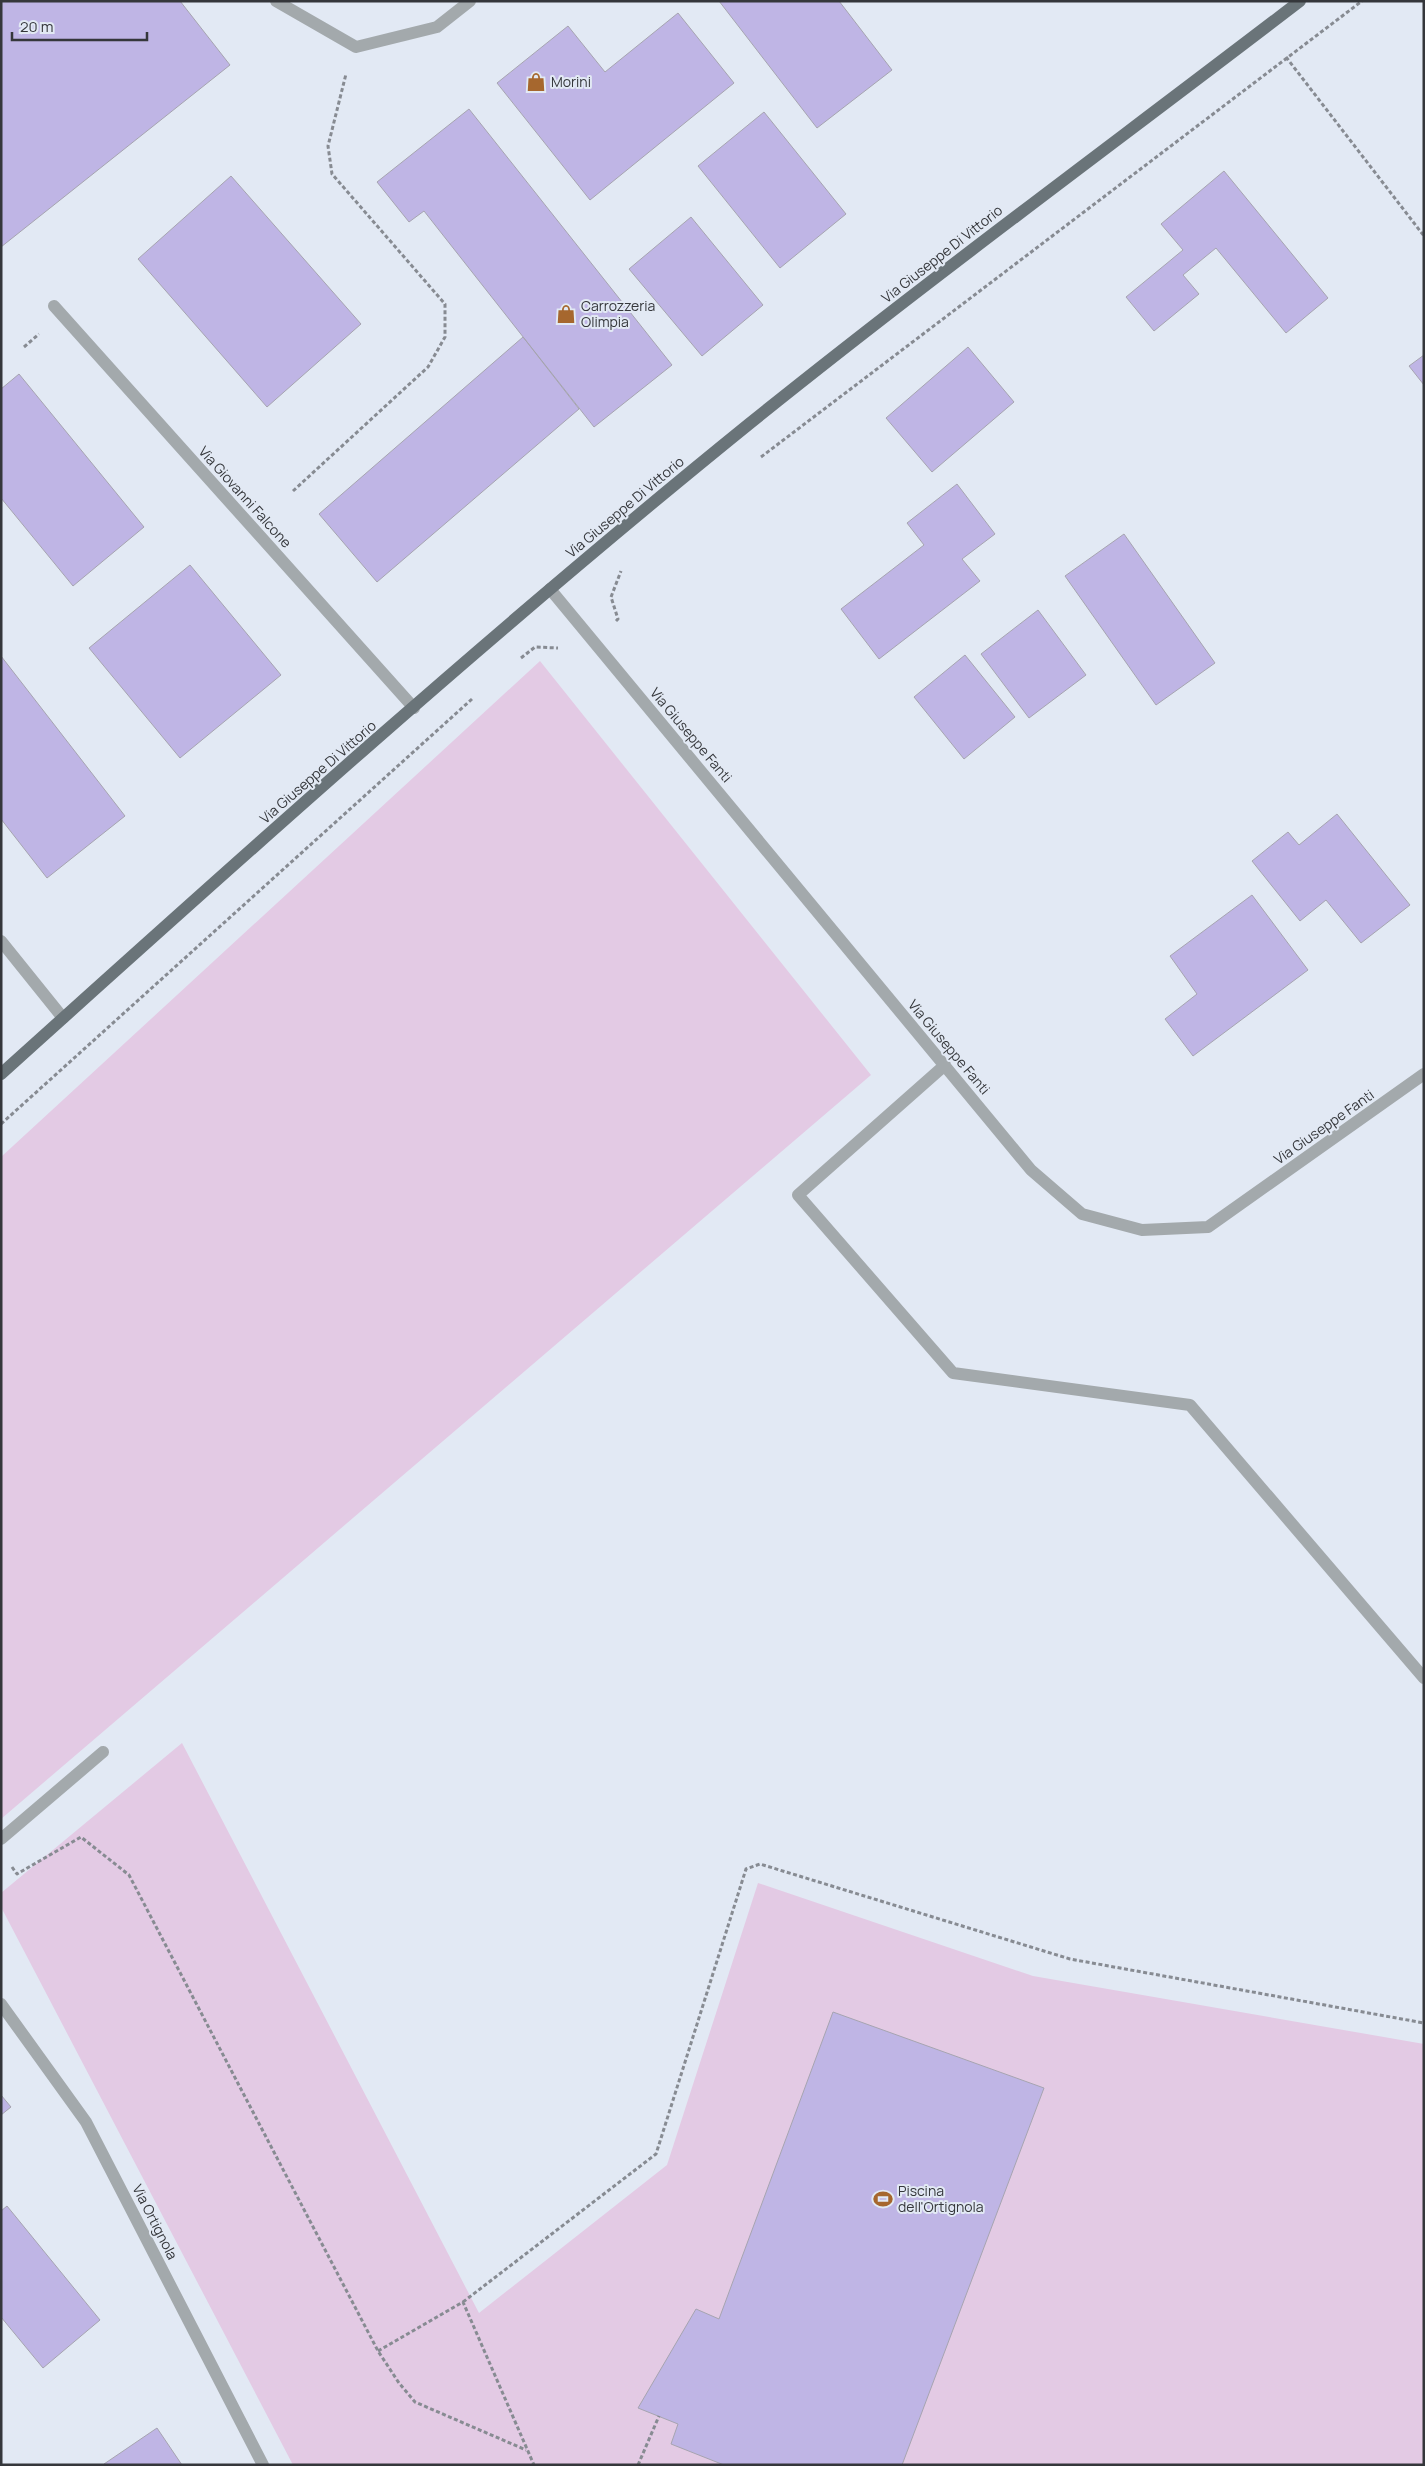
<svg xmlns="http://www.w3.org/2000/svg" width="1425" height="2466" viewBox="0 0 1425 2466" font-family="Manrope,sans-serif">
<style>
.green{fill:#e3cae4}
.building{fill:#bfb5e5;stroke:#a6a4b0}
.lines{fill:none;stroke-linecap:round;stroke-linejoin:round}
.path{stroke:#878b92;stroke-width:3;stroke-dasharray:4 2.5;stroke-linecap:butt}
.minor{stroke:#a3a9ac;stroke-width:12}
.major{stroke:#6a7479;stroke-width:12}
.labels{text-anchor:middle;stroke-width:4;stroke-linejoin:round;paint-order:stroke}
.poi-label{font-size:14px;fill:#35373b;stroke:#e2e9f4;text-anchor:start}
.street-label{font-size:14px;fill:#35373b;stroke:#e2e9f4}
</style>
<rect width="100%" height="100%" fill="#e2e9f4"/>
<!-- green -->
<path class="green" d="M540 661 871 1075 1 1819V1157Z
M182 1743 479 2313 667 2165 758 1883 1033 1976 1424 2044V2465H293L1 1907V1893Z"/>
<!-- building -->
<path class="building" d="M1 1H180L230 65 1 247Z
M719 1H839L892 70 817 128Z
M678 13 734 83 590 200 497 83 568 26 605 72Z
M469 109 672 365 594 427 424 211 409 222 377 182Z
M764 112 846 214 780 268 698 166Z
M1224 171 1328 298 1286 333 1216 248 1183 275 1199 294 1154 331 1126 297 1183 250 1161 224Z
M231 176 361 324 267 407 138 259Z
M691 217 763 305 702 356 629 269Z
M523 337 579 409 377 582 319 514Z
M968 347 1014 402 932 472 886 418Z
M1424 355V385L1409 366Z
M19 374 144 527 73 586 1 498V389Z
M957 484 995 534 962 559 980 581 879 659 841 609 924 545 907 523Z
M1124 534 1215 663 1156 705 1065 576Z
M190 565 281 675 180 758 89 648Z
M1038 610 1086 675 1029 718 981 654Z
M965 655 1015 717 964 759 914 697Z
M1 656 125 816 47 878 1 819Z
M1337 814 1410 905 1361 943 1326 900 1300 921 1252 861 1288 832 1299 845Z
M1252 895 1308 970 1193 1056 1165 1019 1197 994 1170 956Z
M833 2012 1044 2088 902 2465H724L671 2444 678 2424 638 2408 696 2309 719 2319Z
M1 2095 11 2107 1 2115Z
M7 2206 100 2320 43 2368 1 2317V2211Z
M157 2428 182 2465H104V2464Z"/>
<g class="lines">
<!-- path -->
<path class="path" d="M1286 57 1424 236
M24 347 39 334
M761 457 1362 1
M293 491 428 367 445 337V304L332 174 328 146 346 74
M616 621 618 619 611 597 621 571
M521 658 535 647 558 648
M1 1124 472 699
M12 1867 17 1874 81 1837 129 1875 378 2351 399 2383 415 2402 526 2450
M463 2302 656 2154 746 1869 760 1864 1070 1959 1424 2023
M378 2351 463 2302 534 2465
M638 2465 659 2416"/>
<!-- minor -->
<path class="minor" d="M276 1 356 47 437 27 470 1
M54 306 414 708
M550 589 1031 1170 1082 1214 1142 1230 1208 1227 1424 1074
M1 941 63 1018
M945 1065 798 1195 953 1373 1190 1405 1424 1678
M1 1839 103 1752
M1 2004 86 2122 263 2465"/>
<!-- major -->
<path class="major" d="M1 1074C246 853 492 632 749 424 929 279 1116 142 1300 1"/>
</g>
<!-- icons -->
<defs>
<g id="shop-bare" transform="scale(1.5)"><path d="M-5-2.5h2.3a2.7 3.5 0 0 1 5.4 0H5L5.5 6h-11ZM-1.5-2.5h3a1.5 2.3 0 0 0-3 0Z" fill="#a6672e" stroke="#e2e9f4" stroke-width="2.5" paint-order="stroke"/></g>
<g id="stadium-bare" transform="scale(1.5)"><path d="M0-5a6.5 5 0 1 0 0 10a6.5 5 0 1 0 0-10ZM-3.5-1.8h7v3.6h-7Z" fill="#a6672e" stroke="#e2e9f4" stroke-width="2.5" paint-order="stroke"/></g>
</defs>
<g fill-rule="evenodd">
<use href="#shop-bare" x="536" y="82"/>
<use href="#shop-bare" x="566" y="314"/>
<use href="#stadium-bare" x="883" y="2199"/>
</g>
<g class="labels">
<!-- poi labels -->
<g class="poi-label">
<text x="551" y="87">Morini</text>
<text x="581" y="311">Carrozzeria<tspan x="581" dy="16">Olimpia</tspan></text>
<text x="898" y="2196">Piscina<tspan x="898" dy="16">dell'Ortignola</tspan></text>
</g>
<!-- street labels -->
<g class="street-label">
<text transform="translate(942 254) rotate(-38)" y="5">Via Giuseppe Di Vittorio</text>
<text transform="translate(245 497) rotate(48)" y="5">Via Giovanni Falcone</text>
<text transform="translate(625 507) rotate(-40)" y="5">Via Giuseppe Di Vittorio</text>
<text transform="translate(691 735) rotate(50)" y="5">Via Giuseppe Fanti</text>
<text transform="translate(318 772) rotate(-41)" y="5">Via Giuseppe Di Vittorio</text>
<text transform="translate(949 1047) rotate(50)" y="5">Via Giuseppe Fanti</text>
<text transform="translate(1324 1127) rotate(-35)" y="5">Via Giuseppe Fanti</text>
<text transform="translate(155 2222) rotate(63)" y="5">Via Ortignola</text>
</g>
</g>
<!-- border -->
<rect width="1425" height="2466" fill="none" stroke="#35373b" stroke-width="5"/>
<!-- scale -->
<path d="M12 32v8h135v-8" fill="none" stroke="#35373b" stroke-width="2.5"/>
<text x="20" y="32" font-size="15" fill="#35373b" stroke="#e2e9f4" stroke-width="4" paint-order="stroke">20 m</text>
</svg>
